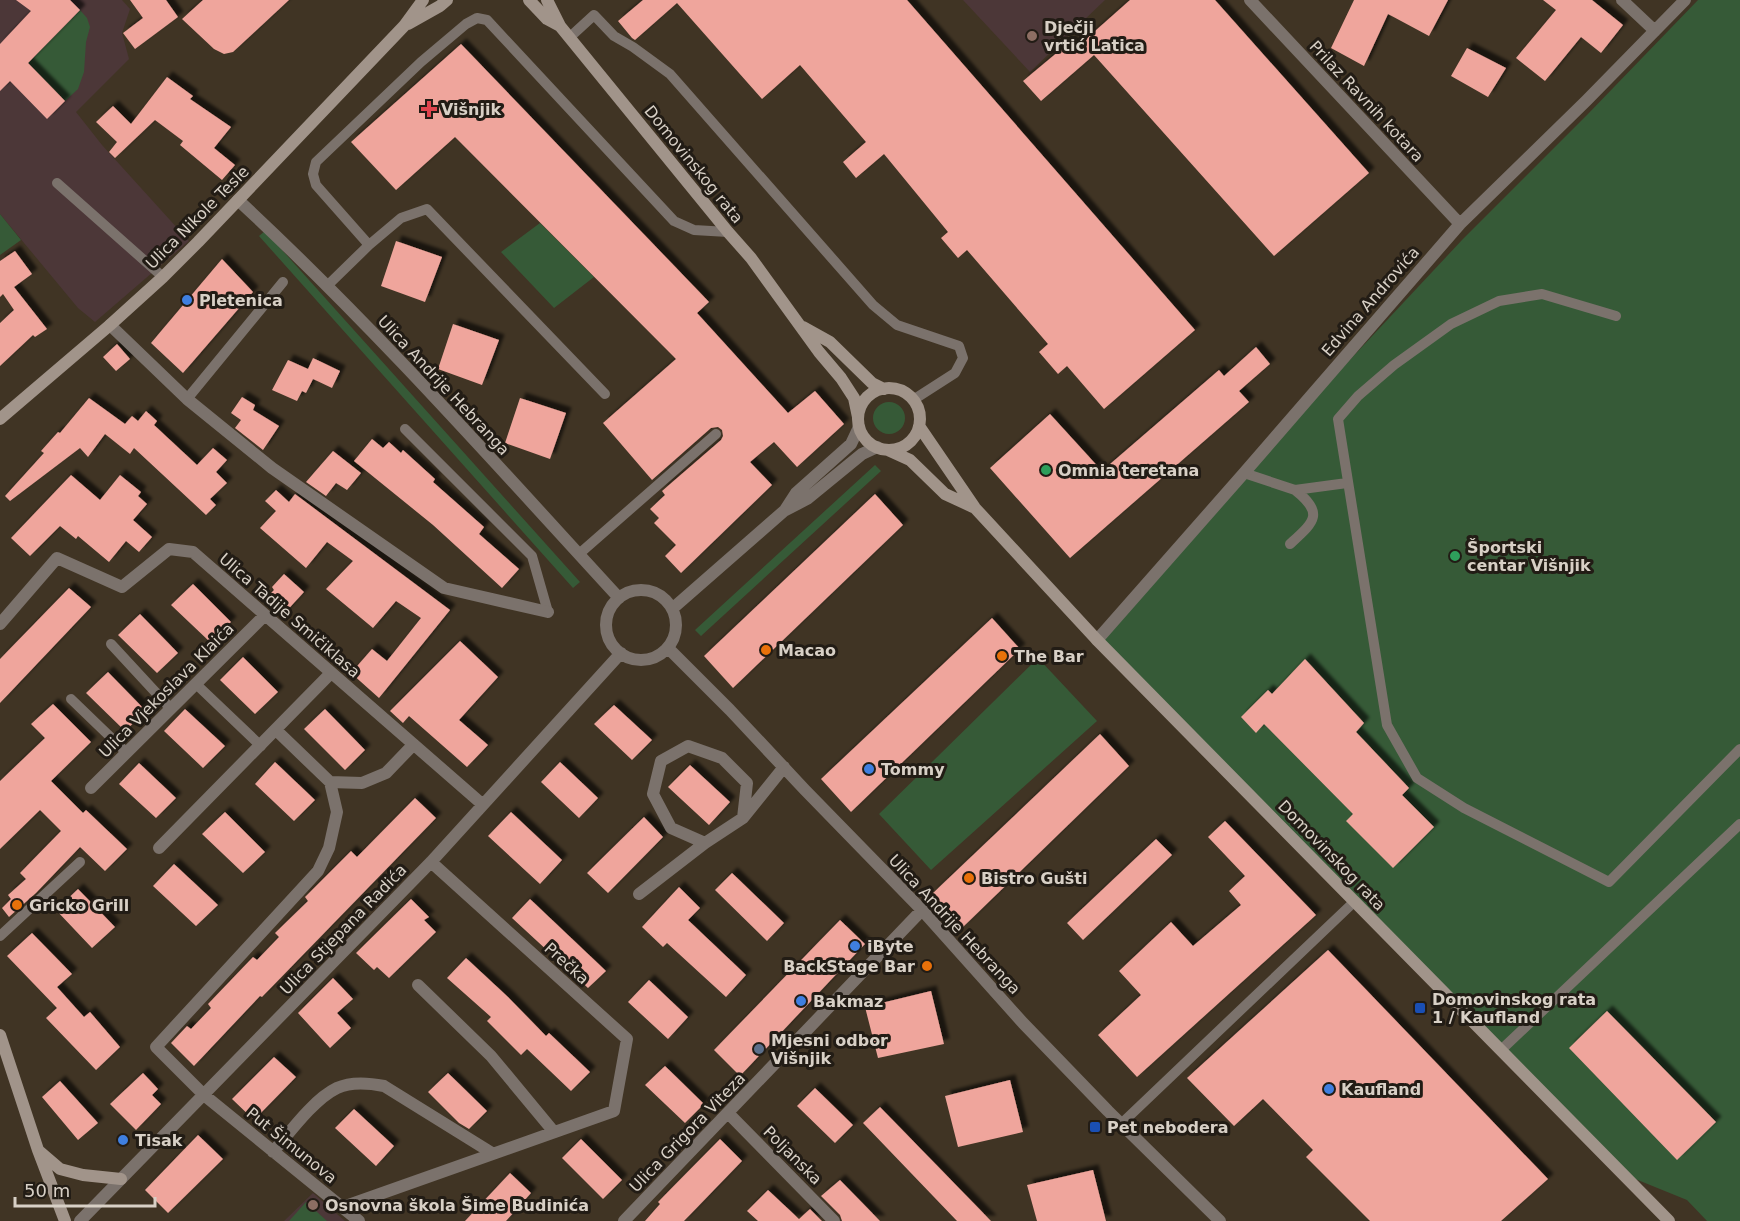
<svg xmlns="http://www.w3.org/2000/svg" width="1740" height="1221" viewBox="0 0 1740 1221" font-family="'DejaVu Sans',sans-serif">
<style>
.education{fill:#4c3738}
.green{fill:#365a37}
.building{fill:#efa59c;filter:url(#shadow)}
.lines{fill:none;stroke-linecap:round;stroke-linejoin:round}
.lane{stroke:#7b726c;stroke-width:10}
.street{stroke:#7b726c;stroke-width:12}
.secondary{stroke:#a1948a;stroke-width:12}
.education-dot{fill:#8d6e63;stroke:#221c15;stroke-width:2}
.health-dot{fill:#e0444e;stroke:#221c15;stroke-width:2}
.shop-dot{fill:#3f7fe0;stroke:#221c15;stroke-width:2}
.leisure-dot{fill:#2e9e5b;stroke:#221c15;stroke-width:2}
.food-dot{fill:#e8710a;stroke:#221c15;stroke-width:2}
.transit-dot{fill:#1a4fb4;stroke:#221c15;stroke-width:2}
.service-dot{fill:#5c6f8a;stroke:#221c15;stroke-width:2}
.labels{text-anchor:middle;stroke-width:6;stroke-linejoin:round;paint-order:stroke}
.poi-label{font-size:16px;font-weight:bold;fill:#d8d0c6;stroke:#221c15;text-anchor:start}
.street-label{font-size:16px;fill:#d8d0c6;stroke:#221c15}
</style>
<defs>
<filter id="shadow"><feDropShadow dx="5.5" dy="-5.5" stdDeviation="1.5" flood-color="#0009"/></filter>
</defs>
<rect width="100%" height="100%" fill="#403424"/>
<!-- education -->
<path class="education" d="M0 0H122L130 9 122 33 129 59 76 112 102 145 189 241 95 322 78 308 0 214Z
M963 0H1105L1030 72Z
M313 1193 345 1221H284Z"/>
<!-- green -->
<path class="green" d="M1698 0H1740V1221H1707L1687 1200 1623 1174 1097 640 1244 473 1462 240 1587 115Z
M80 10 87 18 90 27 86 42 84 72 78 89 65 101 28 63Z
M0 214 21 240 0 255Z
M540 223 594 277 554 308 501 252Z
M265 231 580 582 573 588 259 236Z
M873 418a16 16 0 1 1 32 0a16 16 0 1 1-32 0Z
M875 465 881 471 701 636 695 630Z
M1038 658 1097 721 931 870 879 814Z
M306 1202 327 1221H289Z"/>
<!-- building -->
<path class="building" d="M16 0H70L80 10 28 63 65 101 47 119 10 81 0 91V44L31 11Z
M130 0H166L178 17 135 49 123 33 143 18Z
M203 0H289L233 52 224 54 214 49 182 19Z
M643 0H907L1195 330 1104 409 1067 366 1058 374 1039 352 1048 344 967 250 958 258 941 238 948 232 884 154 856 178 843 162 866 142 800 65 762 99 677 3 635 40 632 38 618 21Z
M1130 0H1215L1369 173 1274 256 1094 55 1041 101 1023 81 1071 41 1077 47Z
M1354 0H1448L1429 36 1388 14 1364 66 1331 48Z
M1543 0H1592L1623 25 1601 53 1581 37 1545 81 1516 58 1556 10Z
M461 44 709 302 697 313 788 413 815 391 844 424 797 467 774 442 750 462 772 485 681 573 665 556 676 545 654 523 659 518 650 509 665 495 662 491 721 440 723 436 722 430 718 427 711 428 652 480 603 423 676 359 455 137 396 190 351 142Z
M1467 48 1506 68 1488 97 1451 76Z
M167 77 193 96 190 99 231 127 214 148 235 165 222 180 180 145 183 141 155 120 115 158 109 152 117 142 96 122 113 106 131 124Z
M396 241 442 257 425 302 381 286Z
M15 251 32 274 14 287 47 329 35 337 33 335 0 366V323L14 310 3 294 0 297V261Z
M222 259 253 292 183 373 151 343Z
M453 324 499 340 482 385 438 369Z
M117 344 130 359 116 371 103 357Z
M1256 347 1270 364 1239 391 1249 402 1070 558 990 468 1050 414 1102 471 1219 370 1224 376Z
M313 358 340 371 332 388 313 379 306 393 302 391 297 401 272 390 288 360 308 369Z
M242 397 255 405 253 410 279 426 263 450 235 428 241 420 231 413Z
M89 398 125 424 132 416 138 421 146 411 157 421 154 425 197 465 213 448 227 460 216 472 227 483 210 499 216 505 206 515 134 448 130 454 105 434 88 457 80 448 10 501 5 496 44 453 41 451 58 432 60 433Z
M520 398 566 413 550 459 505 443Z
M372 439 383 448 389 442 401 453 403 450 435 479 433 482 484 527 479 534 519 569 502 588 433 525 354 461Z
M333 451 361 473 347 490 336 483 326 496 306 482Z
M71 475 100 500 120 475 141 492 138 496 147 504 133 520 152 537 139 552 126 541 109 562 78 536 76 539 60 526 30 556 11 538Z
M276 490 289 502 295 494 450 610 379 698 351 673 372 649 387 661 421 618 396 601 373 628 326 589 353 561 327 542 306 568 260 528 276 511 265 501Z
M875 494 903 525 733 688 704 656Z
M284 574 304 592 282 616 264 600 274 590 272 587Z
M193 584 231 622 210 642 171 605Z
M69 588 91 607 0 703V659Z
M140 614 178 653 157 673 118 635Z
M992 618 1020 649 851 812 821 779Z
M460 641 498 677 459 720 488 745 467 767 409 716 403 723 390 711Z
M243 657 278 692 255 714 220 680Z
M1305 659 1364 723 1356 732 1409 788 1402 795 1434 827 1393 868 1346 821 1353 814 1264 724 1256 733 1241 717 1268 690 1272 694Z
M108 672 146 711 125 731 86 693Z
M53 704 91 742 51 781 83 813 86 810 127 849 105 871 80 847 36 893 9 917 2 908 11 899 8 895 26 879 20 873 61 831 40 810 0 849V781L45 738 31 724Z
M614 705 652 740 632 760 594 724Z
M185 709 225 746 203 768 164 731Z
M325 709 365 750 345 770 304 729Z
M1100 734 1129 766 963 927 932 894Z
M275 762 315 800 294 821 255 784Z
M560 762 598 798 579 818 541 782Z
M139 763 176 798 156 818 119 784Z
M690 765 730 802 709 825 668 787Z
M415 798 436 818 262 997 260 996 194 1066 171 1043 187 1026 191 1029 211 1008 208 1004 253 957 257 960 279 937 275 933 308 901 305 897 351 851 357 857Z
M225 812 265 852 243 873 202 834Z
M511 812 562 860 540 884 488 836Z
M644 817 663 837 608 893 587 873Z
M1225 821 1316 915 1137 1077 1098 1035 1141 995 1119 971 1171 922 1193 946 1241 905 1229 891 1245 876 1208 837Z
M1156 839 1172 855 1083 940 1067 923Z
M174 864 218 905 196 926 153 886Z
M732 873 784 923 767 941 715 890Z
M679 887 700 908 688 920 746 975 726 997 667 943 663 947 642 927Z
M78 889 115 927 92 948 56 910Z
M411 899 429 917 424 920 436 932 389 978 377 967 374 970 356 953Z
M530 899 606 971 588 988 512 918Z
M840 920 865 944 740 1076 714 1050Z
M32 933 72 974 57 987 84 1017 90 1012 120 1047 96 1070 46 1018 57 1008 7 956Z
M1328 950 1548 1179 1501 1221H1370L1306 1157 1313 1150 1263 1099 1234 1126 1187 1078Z
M466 958 508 997 546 1036 549 1033 590 1072 571 1091 527 1049 521 1055 487 1021 491 1017 447 978Z
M333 978 353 999 337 1013 351 1028 330 1048 298 1013Z
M649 980 688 1017 668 1039 628 1002Z
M931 991 944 1044 878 1058 865 1007Z
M1607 1011 1716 1122 1677 1160 1569 1048Z
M274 1057 296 1077 254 1120 232 1099Z
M665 1066 704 1104 685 1123 645 1085Z
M143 1073 158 1089 152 1095 161 1104 136 1130 110 1104Z
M448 1073 487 1111 469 1129 459 1123 428 1092Z
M1010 1080 1023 1132 958 1147 945 1096Z
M60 1081 98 1123 78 1140 42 1097Z
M815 1088 853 1125 835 1143 797 1106Z
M880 1107 991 1221H957L863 1123Z
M354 1109 394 1146 376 1166 335 1128Z
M198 1135 223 1159 168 1213 145 1190Z
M581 1139 622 1180 603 1199 562 1158Z
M720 1139 742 1161 684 1221H645L660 1204 658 1202Z
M1093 1170 1106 1221H1037L1027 1185Z
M510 1173 531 1193 506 1221H465Z
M840 1180 880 1221H842L840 1215 821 1196Z
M768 1190 799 1219 810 1209 822 1221H758L747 1211Z"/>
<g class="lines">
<!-- lane -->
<path class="lane" d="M570 37 594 15 614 36 633 47 670 74 873 305 897 325 959 346 963 358 955 373 913 400
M57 183 163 277
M369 245 316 185 313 174 316 162 421 62 466 24 477 18 487 20 674 221 694 230 728 232
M328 285 369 245 401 218 427 209 605 394
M1616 316 1542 294 1499 301 1451 324 1394 365 1358 396 1338 419 1387 725 1417 778 1464 808 1609 882 1740 749
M187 399 283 282
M405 429 532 556 548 612
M1244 473 1295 490 1347 483
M1290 544C1314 522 1325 514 1295 490
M579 554 716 434
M111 644 171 709
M196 684 261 746
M71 699 127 753
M0 936 80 862
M1501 1050 1740 824
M1121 1124 1355 901"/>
<!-- street -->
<path class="street" d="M1250 0 1460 224
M1622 0 1655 31
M238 200C373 325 495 463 619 598
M110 325 187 399 272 468 444 588 548 612
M785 510 796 493 851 444 859 427
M606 625a35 35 0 1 1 70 0a35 35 0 1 1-70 0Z
M672 609 784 511 807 499 862 454 877 447
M0 624 57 558 122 587 169 549 193 552 482 804
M1097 640 1244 473 1460 224 1586 101 1685 0
M668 648 730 710 805 790 922 910 1023 1023 1108 1111 1220 1221
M276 730 330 782 337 812 329 848 318 871 156 1047 204 1095 359 1221
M330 782 362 783 386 773 413 745
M91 788 265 615
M705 843 671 828 653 794 661 761 688 746 722 758 747 783 743 818
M159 848 331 673
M639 894 705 843 743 818 784 767
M418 985 491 1056 554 1132
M728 1113 834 1221
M273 1152C290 1132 314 1099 337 1088 352 1081 369 1083 384 1086L492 1153
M343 1207 614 1111 627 1039 431 862
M80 1221 431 862 621 653
M624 1221 922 910"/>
<!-- secondary -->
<path class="secondary" d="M529 0 547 19 560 26
M547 0 560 26 728 232 751 258 819 352 841 378 854 398 858 417
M408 24 440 6 447 0
M803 327 830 342 872 383 884 389
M858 419a31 31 0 1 1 62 0a31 31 0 1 1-62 0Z
M0 419 110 325 163 277 198 242 404 26 423 0
M919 426 975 508 1097 640 1669 1221
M888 450 910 460 945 494 973 507
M0 1035 38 1150 65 1221
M39 1151 60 1169 83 1175 121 1179"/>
</g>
<!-- markers -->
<g class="education-dot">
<circle cx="1032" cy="36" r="6"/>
<circle cx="313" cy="1205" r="6"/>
</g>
<path class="health-dot" d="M426 100h6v6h6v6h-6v6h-6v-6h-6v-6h6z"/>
<g class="shop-dot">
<circle cx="187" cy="300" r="6"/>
<circle cx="869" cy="769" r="6"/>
<circle cx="855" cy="946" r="6"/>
<circle cx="801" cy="1001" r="6"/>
<circle cx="1329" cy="1089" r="6"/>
<circle cx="123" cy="1140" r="6"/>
</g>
<g class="leisure-dot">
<circle cx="1046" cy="470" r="6"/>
<circle cx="1455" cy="556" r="6"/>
</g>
<g class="food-dot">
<circle cx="766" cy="650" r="6"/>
<circle cx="1002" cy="656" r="6"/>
<circle cx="969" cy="878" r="6"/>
<circle cx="17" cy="905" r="6"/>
<circle cx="927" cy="966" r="6"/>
</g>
<g class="transit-dot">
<rect x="1414" y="1002" width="12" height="12" rx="3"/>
<rect x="1089" y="1121" width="12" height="12" rx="3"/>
</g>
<circle class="service-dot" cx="759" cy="1049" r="6"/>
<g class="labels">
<!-- poi labels -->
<g class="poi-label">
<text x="1044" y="33">Dječji<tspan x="1044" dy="18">vrtić Latica</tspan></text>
<text x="441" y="115">Višnjik</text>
<text x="199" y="306">Pletenica</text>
<text x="1058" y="476">Omnia teretana</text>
<text x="1467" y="553">Športski<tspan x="1467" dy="18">centar Višnjik</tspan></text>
<text x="778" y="656">Macao</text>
<text x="1014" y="662">The Bar</text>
<text x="881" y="775">Tommy</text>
<text x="981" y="884">Bistro Gušti</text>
<text x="29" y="911">Gricko Grill</text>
<text x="867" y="952">iByte</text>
<text x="915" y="972" text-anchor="end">BackStage Bar</text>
<text x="1432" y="1005">Domovinskog rata<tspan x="1432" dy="18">1 / Kaufland</tspan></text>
<text x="813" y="1007">Bakmaz</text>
<text x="771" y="1046">Mjesni odbor<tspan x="771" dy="18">Višnjik</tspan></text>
<text x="1341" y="1095">Kaufland</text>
<text x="1107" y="1133">Pet nebodera</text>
<text x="135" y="1146">Tisak</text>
<text x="325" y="1211">Osnovna škola Šime Budinića</text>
</g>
<!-- street labels -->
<g class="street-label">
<text transform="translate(1367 101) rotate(47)" y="6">Prilaz Ravnih kotara</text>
<text transform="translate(694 164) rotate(51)" y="6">Domovinskog rata</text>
<text transform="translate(197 217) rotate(-45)" y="6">Ulica Nikole Tesle</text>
<text transform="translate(1370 301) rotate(-49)" y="6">Edvina Androvića</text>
<text transform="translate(444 385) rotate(47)" y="6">Ulica Andrije Hebranga</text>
<text transform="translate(290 615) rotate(41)" y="6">Ulica Tadije Smičiklasa</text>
<text transform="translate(166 690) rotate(-45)" y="6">Ulica Vjekoslava Klaića</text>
<text transform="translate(1332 855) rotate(46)" y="6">Domovinskog rata</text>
<text transform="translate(955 924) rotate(47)" y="6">Ulica Andrije Hebranga</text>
<text transform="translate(343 929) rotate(-46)" y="6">Ulica Stjepana Radića</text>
<text transform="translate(567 963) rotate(42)" y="6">Prečka</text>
<text transform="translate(687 1132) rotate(-46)" y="6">Ulica Grigora Viteza</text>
<text transform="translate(292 1145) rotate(39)" y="6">Put Šimunova</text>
<text transform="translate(793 1155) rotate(45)" y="6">Poljanska</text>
</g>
</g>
<!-- scale -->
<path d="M15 1197v9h140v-9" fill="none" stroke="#d8d0c6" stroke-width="3"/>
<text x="24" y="1197" font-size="18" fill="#d8d0c6" stroke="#221c15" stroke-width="4.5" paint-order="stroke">50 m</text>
</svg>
